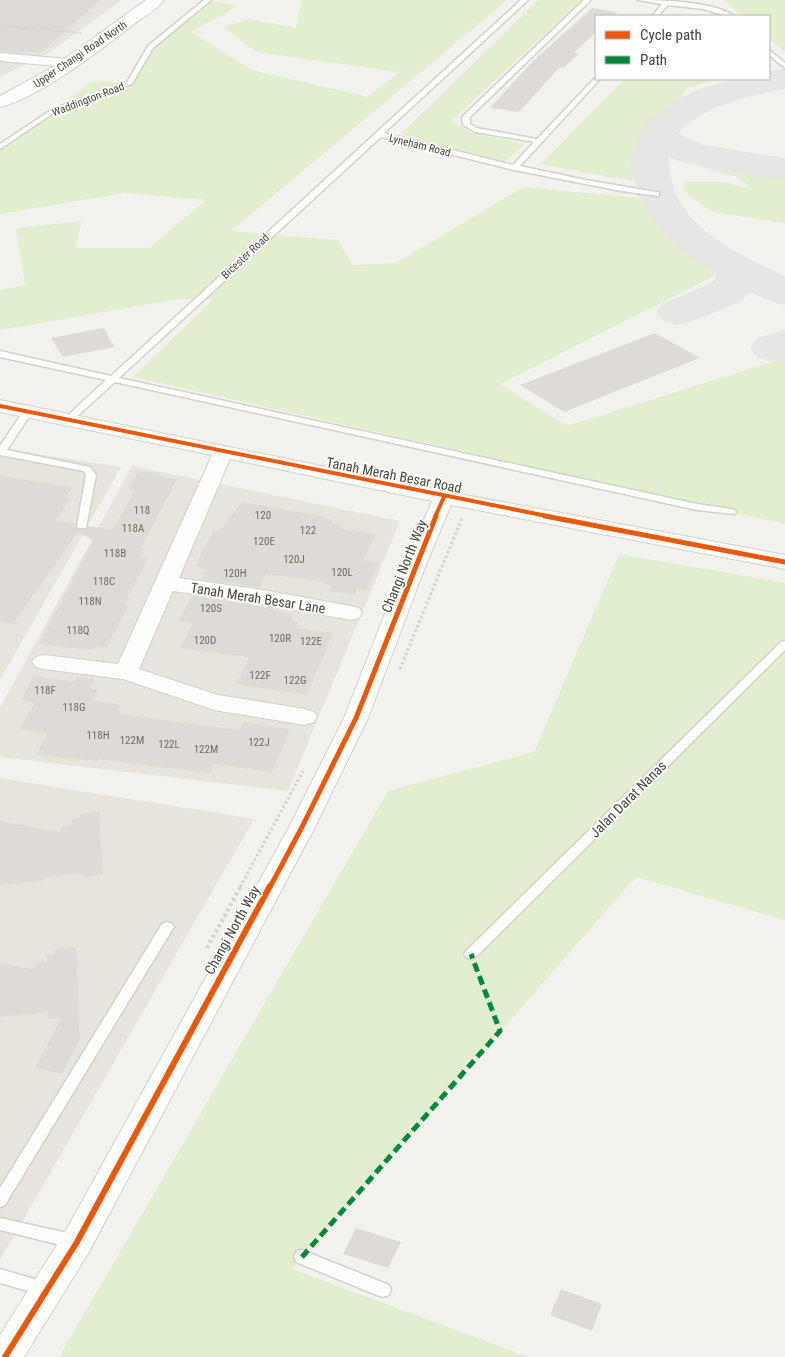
<svg xmlns="http://www.w3.org/2000/svg" width="785" height="1357" viewBox="0 0 785 1357" font-family="'Roboto Condensed',sans-serif">
<style>
.residential{fill:#e7e4dc}
.green{fill:#e1eecf}
.lines{fill:none;stroke-linecap:round;stroke-linejoin:round}
.taxiway{fill:#e8e6e4;fill-rule:evenodd}
.building{fill:#dedbd6}
.service-casing{stroke:#d2d0cb;stroke-width:3}
.minor-casing{stroke:#d2d0cb;stroke-width:2}
.tertiary-casing{stroke:#d2d0cb;stroke-width:2}
.path-far2{stroke:#d3d2cc;stroke-width:2;stroke-dasharray:1 1;stroke-linecap:butt}
.path-far1{stroke:#d3d2cc;stroke-width:3;stroke-dasharray:2.5 2.5;stroke-linecap:butt}
.path{stroke:#d3d2cc;stroke-width:4;stroke-dasharray:3 3;stroke-linecap:butt}
.service{fill:#fdfdfc;fill-rule:evenodd}
.minor{fill:#fdfdfc;fill-rule:evenodd}
.tertiary{fill:#fdfdfc;fill-rule:evenodd}
.quiet{stroke:#00873e;stroke-width:5;stroke-dasharray:9 5;stroke-linecap:butt}
.cycleway-far2-casing{stroke:#fff;stroke-width:6}
.cycleway-far1-casing{stroke:#fff;stroke-width:8}
.cycleway-casing{stroke:#fff;stroke-width:9}
.cycleway-far2{stroke:#e8590c;stroke-width:4}
.cycleway-far1{stroke:#e8590c;stroke-width:5}
.cycleway{stroke:#e8590c;stroke-width:6}
.labels{text-anchor:middle;stroke-width:4;stroke-linejoin:round;paint-order:stroke}
.far-street-label{font-size:11px;fill:#4b4439;stroke:#fff}
.number-label{font-size:11px;fill:#706a61}
.street-label{font-size:14px;fill:#4b4439;stroke:#fff}
</style>
<rect width="100%" height="100%" fill="#f4f2ee"/>
<!-- residential -->
<path class="residential" d="M0 0H122L48 53 0 77Z
M0 448 121 467 0 680Z
M132 466 400 521 288 791 0 757V708Z
M0 778 254 819 0 1260Z"/>
<!-- green -->
<path class="green" d="M208 0 238 6 191 32 252 70 368 97 399 72 256 52 223 27 250 19 296 28 302 0H507L231 231 338 240 353 265 396 263 523 187 640 198 716 275 500 384 567 426 785 358V524L133 377 214 299H179L0 330V290L25 285 16 228 82 221 75 248H149L206 200 124 193 0 214V144L53 111 92 81 130 83 150 47Z
M538 0H582L451 121 471 133 525 144 503 163 401 134Z
M723 0H785V52L769 38V16H742Z
M625 79H718L686 89 631 181 541 164Z
M721 164 785 175V223L713 212 683 191 685 182H724L752 189 736 176 711 172Z
M619 554 785 583V920L636 877 292 1269 529 1357H59L388 791 534 752Z"/>
<g class="lines">
<!-- taxiway -->
<path class="taxiway" d="M785 69V89C752 95 700 106 678 134L704 145 785 158V178L778 179 713 170 669 158 668 162C670 171 671 180 674 189 688 232 747 259 785 276V305L770 301 750 292 740 302 693 321 678 325 663 321 656 312 663 303 710 284 716 278 715 275 675 246 654 223 637 195 630 162 636 140 647 122 676 100 700 89 735 79H769V71Z
M785 330V358L773 361 757 358 751 348 757 338Z"/>
</g>
<!-- building -->
<path class="building" d="M0 0H101L40 53 24 51 21 53 0 51Z
M592 8 617 12 613 16H596V32L574 53 579 54 563 68 560 67 519 112 490 108 532 62Z
M103 328 115 347 63 357 51 338Z
M655 333 700 358 564 412 520 385Z
M138 471 159 473 158 475 177 479 141 548 144 549 140 557 148 558 124 605 128 606 107 647 95 646 93 650 39 644 93 541 78 532 13 624 0 622V476L73 487 65 497 71 498 55 521 75 524 78 530 87 529 88 526 113 530 135 490 128 489Z
M242 502 326 517 325 518 333 519 332 523 343 524 340 529 376 534 363 560 379 562 367 590 357 589 355 595 329 591 332 585 325 584 326 582 266 574 259 587 201 579 207 569 196 567 202 552 214 531H219Z
M192 596 250 604 282 612 292 615 293 621 297 622V628L333 633 307 695 236 684 249 657 180 648 193 623 178 621Z
M33 676 75 682 77 677 95 679 90 689H97L92 701 120 704 117 710 121 711 119 714 239 730 243 722 290 729 272 772 214 764 210 773 98 759 97 761 36 755 47 733 19 730 35 702 21 700Z
M99 812 103 875 83 877V873L44 877V881L0 885V821L60 832 62 826 72 825V819L80 818V814Z
M76 947 80 1039 62 1074 35 1068 61 1018 48 1019V1012L0 1017V963L33 969 36 963 47 962 46 955 55 954V949Z
M356 1228 401 1242 388 1268 343 1254Z
M561 1289 602 1304 592 1331 550 1315Z"/>
<g class="lines">
<!-- service casing -->
<g class="service-casing">
<path id="service" d="M204 0H211L153 48 132 84 55 112 0 149V144L51 110 127 82 148 46Z
M521 0H528L384 133 513 165 534 142 475 132 463 125 462 117 584 0H591L470 117V124L477 128 537 139 596 77V79H600L520 166 586 180 656 192H659V196L621 191 514 170 381 137 119 378 697 504 731 509 735 510 736 512 735 514 697 510 115 382 72 421 69 422 64 419 66 417 106 380 0 357V351L111 376Z
M638 0C661 0 717 2 734 16H727L703 9 668 5 658 16H652L662 4Z
M769 50 785 63V68L769 55Z
M28 408 33 411 7 450 90 467 96 475 86 528H78L77 526 86 475 84 471 0 455V446L25 409Z
M785 641V650L476 957 471 959 466 957 464 954 466 951 781 642Z
M167 922 172 924 174 927 172 930 5 1205 0 1207V1188L162 924Z
M0 1218 76 1235 81 1237 84 1242 81 1247 76 1249 0 1230Z
M302 1250 389 1285 391 1290 389 1295 383 1297 377 1295 296 1262 294 1257 296 1252Z
M0 1269 52 1284 54 1289 52 1294 46 1296 0 1283Z"/>
</g>
<!-- minor casing -->
<g class="minor-casing">
<path id="minor" d="M0 53 68 59 75 63 68 67 0 61Z
M0 400 444 491 785 555V569L451 505 422 575 368 718 314 829 89 1252 24 1357H0V1335L65 1232 288 829 344 718 400 575 432 501 230 459 179 578 263 590 351 606 359 608 362 613 359 618 351 620 263 604 173 591 139 669 218 695 305 709 314 712 317 717 314 722 305 725 214 710 123 679 44 669 36 667 32 662 36 657 44 655 118 664 212 455 0 412Z"/>
</g>
<!-- tertiary casing -->
<g class="tertiary-casing">
<path id="tertiary" d="M146 0H164C157 10 143 17 134 24 100 50 41 97 0 107V96L56 65Z"/>
</g>
<!-- path-far2 -->
<path class="path-far2" d="M0 26 82 33"/>
<!-- path-far1 -->
<path class="path-far1" d="M400 669 462 518
M240 887 303 771"/>
<!-- path -->
<path class="path" d="M207 948 241 886"/>
<!-- service -->
<use href="#service" class="service"/>
<!-- minor -->
<use href="#minor" class="minor"/>
<!-- tertiary -->
<use href="#tertiary" class="tertiary"/>
<!-- quiet -->
<path class="quiet" d="M302 1257 500 1031 471 954"/>
<!-- cycleway-far2 casing -->
<g class="cycleway-far2-casing">
<path id="cycleway-far2" d="M0 406 552 517
M435 517 444 497"/>
</g>
<!-- cycleway-far1 casing -->
<g class="cycleway-far1-casing">
<path id="cycleway-far1" d="M545 516 785 562
M270 887 301 829 356 718 436 516"/>
</g>
<!-- cycleway casing -->
<g class="cycleway-casing">
<path id="cycleway" d="M5 1357 77 1242 270 886"/>
</g>
<!-- cycleway-far2 -->
<use href="#cycleway-far2" class="cycleway-far2"/>
<!-- cycleway-far1 -->
<use href="#cycleway-far1" class="cycleway-far1"/>
<!-- cycleway -->
<use href="#cycleway" class="cycleway"/>
</g>
<g class="labels">
<!-- far-street labels -->
<g class="far-street-label">
<text transform="translate(80 54) rotate(-34)" y="4">Upper Changi Road North</text>
<text transform="translate(88 99) rotate(-21)" y="4">Waddington Road</text>
<text transform="translate(420 145) rotate(14)" y="4">Lyneham Road</text>
<text transform="translate(245 256) rotate(-43)" y="4">Bicester Road</text>
</g>
<!-- number labels -->
<g class="number-label">
<text x="142" y="514">118</text>
<text x="263" y="519">120</text>
<text x="133" y="532">118A</text>
<text x="308" y="534">122</text>
<text x="264" y="545">120E</text>
<text x="115" y="557">118B</text>
<text x="294" y="563">120J</text>
<text x="342" y="576">120L</text>
<text x="235" y="577">120H</text>
<text x="104" y="585">118C</text>
<text x="90" y="605">118N</text>
<text x="211" y="612">120S</text>
<text x="78" y="634">118Q</text>
<text x="280" y="642">120R</text>
<text x="205" y="644">120D</text>
<text x="311" y="645">122E</text>
<text x="260" y="679">122F</text>
<text x="295" y="684">122G</text>
<text x="45" y="694">118F</text>
<text x="74" y="711">118G</text>
<text x="98" y="739">118H</text>
<text x="132" y="744">122M</text>
<text x="259" y="746">122J</text>
<text x="169" y="748">122L</text>
<text x="206" y="753">122M</text>
</g>
<!-- street labels -->
<g class="street-label">
<text transform="translate(394 475) rotate(11)" y="5">Tanah Merah Besar Road</text>
<text transform="translate(404 566) rotate(-68)" y="5">Changi North Way</text>
<text transform="translate(258 598) rotate(9)" y="5">Tanah Merah Besar Lane</text>
<text transform="translate(628 799) rotate(-45)" y="5">Jalan Darat Nanas</text>
<text transform="translate(232 930) rotate(-61)" y="5">Changi North Way</text>
</g>
</g>
<!-- legend -->
<rect x="595" y="15" width="175" height="65" fill="#ffffff" stroke="#b7b4b0"/>
<rect x="605" y="31" width="25" height="8" fill="#e8590c" stroke="#b7b4b0"/>
<text x="640" y="40" font-size="15" fill="#4b4439">Cycle path</text>
<rect x="605" y="56" width="25" height="8" fill="#00873e" stroke="#b7b4b0"/>
<text x="640" y="65" font-size="15" fill="#4b4439">Path</text>
</svg>
